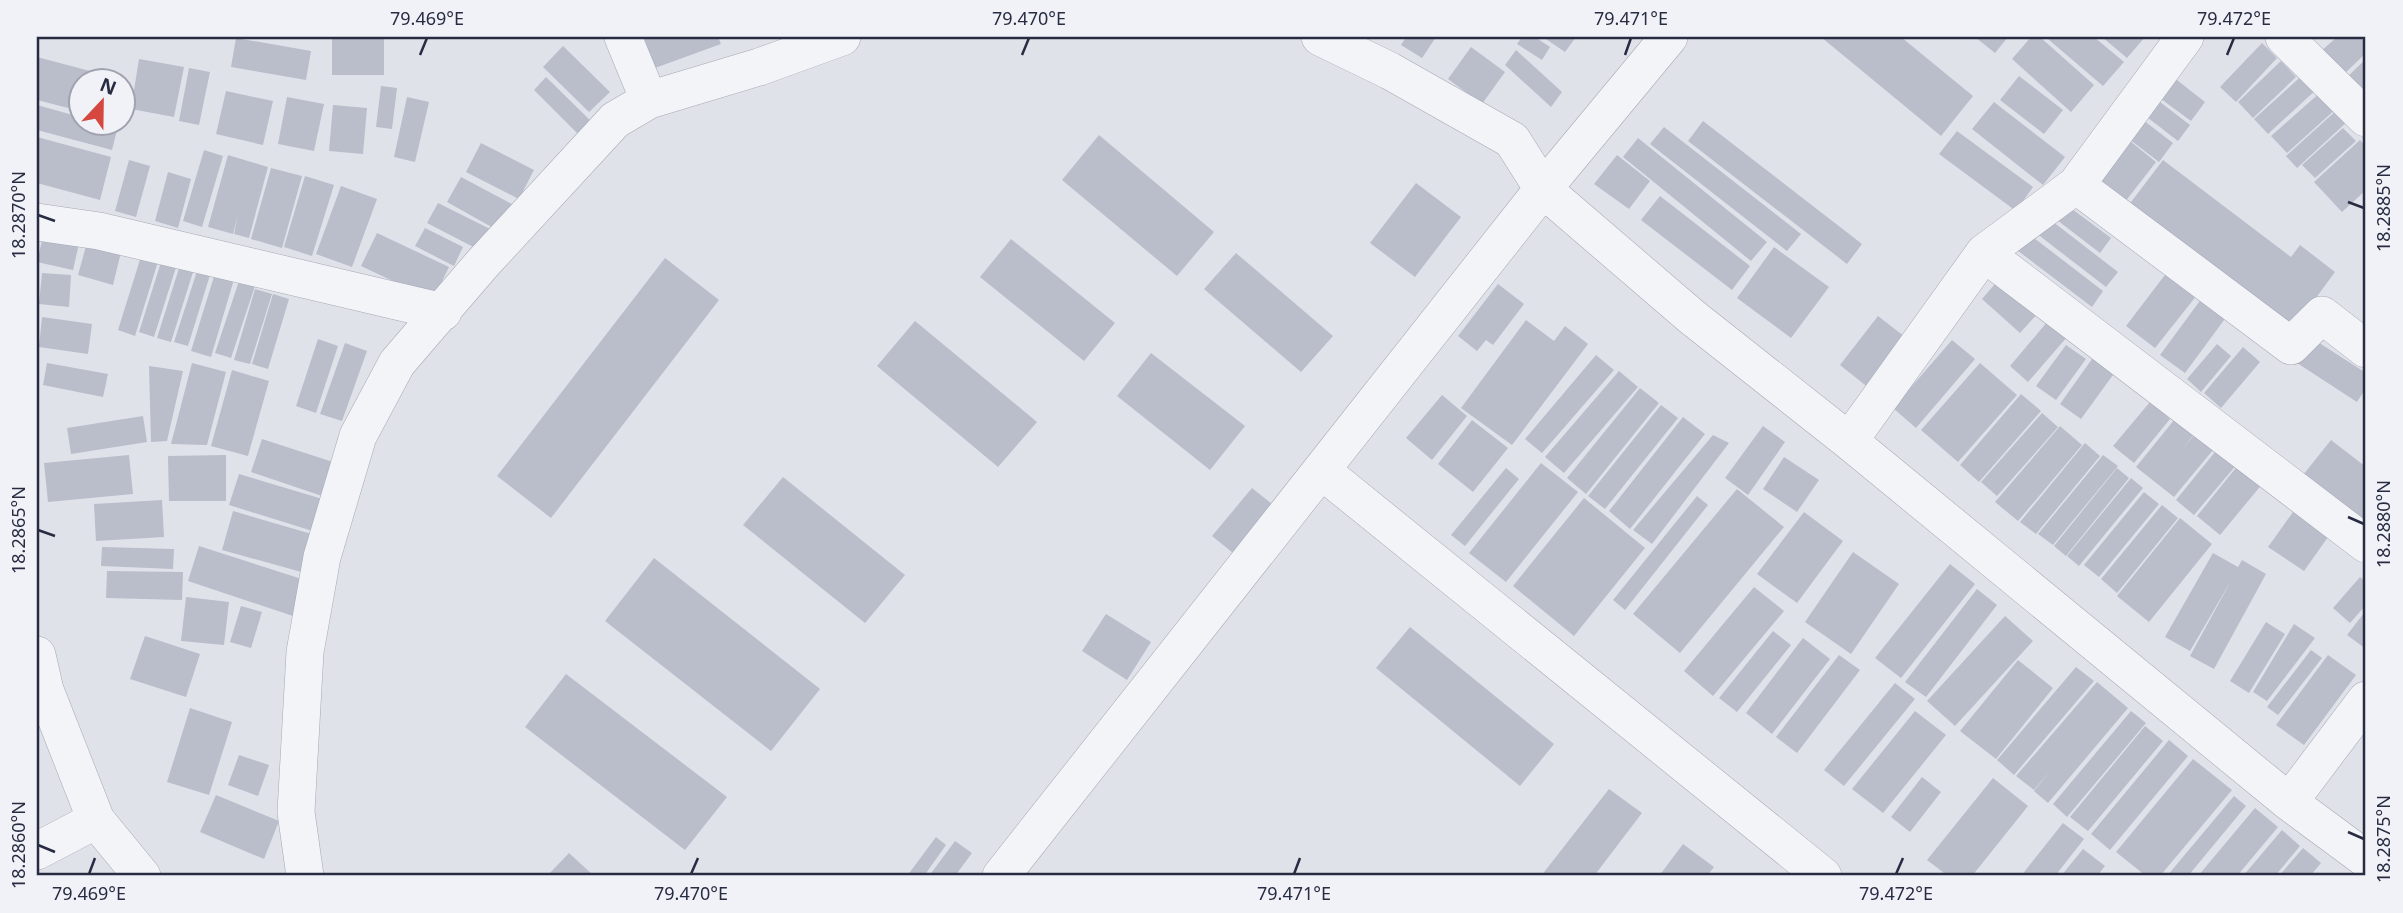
<svg xmlns="http://www.w3.org/2000/svg" width="2403" height="913" viewBox="0 0 2403 913" font-family="'Noto Sans',sans-serif">
<style>
.building{fill:#babdca}
.lines{fill:none;stroke-linecap:round;stroke-linejoin:round}
.minor-casing{stroke:#a5a8b5;stroke-width:38}
.minor{stroke:#f3f4f8;stroke-width:37}
.ticks{fill:none;stroke:#282c43;stroke-width:2.5}
.neatline{fill:none;stroke:#282c43;stroke-width:2.5}
.ticks-label{font-size:18px;text-anchor:middle;fill:#282c43}
</style>
<rect width="100%" height="100%" fill="#e0e2ea"/>
<!-- building -->
<path class="building" d="M332 37H384V75H332Z
M643 37H718L721 44 655 68Z
M1406 37H1436L1422 58 1401 45Z
M1522 37H1535L1550 47 1542 60 1517 44Z
M1543 37H1576L1565 52Z
M1821 37H1901L1973 96 1941 136Z
M1975 37H2008L1995 53Z
M2031 37H2040L2094 85 2071 112 2012 59Z
M2049 37H2094L2124 62 2103 86 2048 39Z
M2102 37H2145L2127 58Z
M2337 37H2360L2366 44V53L2342 76 2320 52Z
M236 38 311 51 306 80 231 67Z
M2262 43 2277 58 2236 102 2220 87Z
M563 46 610 92 589 112 543 67Z
M1471 47 1505 72 1482 104 1448 79Z
M1516 50 1562 92 1551 107 1505 65Z
M37 57 90 71 88 80H80V111L37 100Z
M139 59 184 67 174 117 131 109Z
M2366 59V97L2347 77Z
M2281 61 2296 77 2253 118 2238 102Z
M189 68 210 72 199 125 179 121Z
M2306 72 2319 87 2268 134 2254 119Z
M2168 73 2205 102 2191 121 2153 93Z
M2019 76 2063 110 2044 134 2000 100Z
M546 77 599 129 586 142 534 90Z
M381 86 397 88 392 129 376 127Z
M226 91 273 101 263 145 216 134Z
M2322 91 2337 108 2287 153 2271 136Z
M2151 95 2190 125 2178 141 2139 111Z
M287 97 324 104 314 151 278 144Z
M407 97 429 102 415 162 394 157Z
M1994 102 2065 157 2043 185 1972 129Z
M37 105 80 117V122L118 126 112 150 37 130Z
M333 105 367 108 363 154 329 151Z
M2338 109 2349 120 2297 168 2286 156Z
M2143 120 2173 143 2159 162 2129 139Z
M1703 121 1862 244 1847 264 1688 141Z
M1664 127 1801 234 1787 251 1650 144Z
M2343 128 2356 141 2315 178 2302 165Z
M1957 131 2033 187 2016 211 1939 154Z
M2120 133 2156 162 2121 207 2084 180Z
M1099 135 1214 232 1177 276 1062 180Z
M37 137 111 157 100 200 37 183Z
M1638 138 1767 242 1751 261 1623 157Z
M2360 140 2366 147V190L2342 212 2314 182Z
M481 143 534 170 519 199 466 172Z
M204 150 223 156 202 227 183 221Z
M228 155 268 167 249 238 234 234 238 214 233 234 208 227Z
M1617 155 1650 181 1629 209 1594 184Z
M129 160 150 166 136 217 115 211Z
M2163 160 2291 257 2300 245 2335 272 2290 333 2125 210Z
M271 168 302 176 282 248 251 239Z
M168 172 191 179 178 228 155 221Z
M305 176 334 185 312 256 284 247Z
M461 177 512 204 497 230 447 202Z
M1416 183 1461 217 1415 277 1370 243Z
M341 186 377 199 352 267 316 254Z
M1660 196 1750 266 1732 290 1641 220Z
M438 203 494 231 483 252 427 223Z
M2068 206 2111 238 2100 253 2057 220Z
M2048 218 2118 272 2106 287 2036 233Z
M45 228 81 235 73 270 37 262Z
M425 228 463 247 454 266 415 246Z
M2025 231 2103 291 2092 307 2013 247Z
M377 233 449 267 433 300 361 266Z
M88 239 122 248 113 285 78 275Z
M1011 239 1115 323 1084 361 980 277Z
M1774 247 1829 287 1791 338 1737 298Z
M143 250 160 255 135 336 118 330Z
M1236 253 1333 336 1301 372 1204 289Z
M665 258 719 300 551 518 497 476Z
M162 259 177 264 154 337 139 332Z
M180 265 194 269 171 342 157 338Z
M2171 267 2201 290 2155 348 2126 326Z
M216 270 235 276 211 357 191 351Z
M197 271 210 275 188 346 174 342Z
M42 273 71 275 69 307 39 304Z
M2001 277 2040 311 2020 333 1982 299Z
M239 281 255 286 231 358 215 353Z
M1498 284 1524 304 1493 345 1486 340 1477 351 1458 336Z
M255 289 272 294 250 364 234 360Z
M273 294 289 299 268 369 252 364Z
M2202 298 2227 316 2185 373 2160 355Z
M1878 316 1909 340 1870 389 1840 365Z
M42 317 92 324 88 354 39 347Z
M1526 320 1554 341 1565 326 1588 344 1512 445 1461 408Z
M915 321 1037 422 998 467 877 366Z
M2048 321 2067 337 2028 382 2010 366Z
M2310 337 2366 373V388L2357 402 2294 361Z
M318 339 338 346 316 413 296 406Z
M1952 340 1975 359 1916 428 1893 408Z
M345 343 367 351 342 421 320 414Z
M2217 344 2231 356 2201 392 2187 379Z
M2066 345 2086 359 2056 400 2036 386Z
M2243 347 2260 362 2221 408 2204 393Z
M2097 352 2118 368 2081 419 2060 404Z
M1151 353 1245 426 1210 470 1117 396Z
M1596 355 1614 370 1542 453 1525 439Z
M47 363 108 374 103 397 43 385Z
M192 363 226 372 207 445 171 444Z
M1980 363 2017 395 1958 462 1921 430Z
M149 366 183 371 167 441 151 442Z
M232 370 269 381 248 456 211 446Z
M1619 371 1638 387 1564 473 1545 457Z
M1640 388 1659 403 1586 494 1567 478Z
M2021 394 2041 411 1979 482 1960 465Z
M1442 395 1467 416 1432 460 1406 438Z
M2150 402 2170 419 2134 463 2113 446Z
M1661 405 1678 418 1605 509 1588 496Z
M2042 413 2058 427 1997 496 1981 482Z
M2179 414 2198 429 2181 451 2199 429 2218 444 2174 497 2136 467Z
M143 416 147 442 71 454 67 428Z
M1683 417 1705 434 1630 529 1609 511Z
M1472 420 1508 448 1473 492 1438 464Z
M1763 426 1785 442 1748 495 1725 478Z
M2060 426 2082 445 2018 521 1995 502Z
M1713 435 1729 443 1652 544 1633 530Z
M262 439 336 463 325 497 251 472Z
M2331 440 2366 467V532L2299 480Z
M2085 443 2100 456 2036 534 2020 522Z
M2219 447 2238 463 2194 515 2176 500Z
M129 455 133 494 48 502 44 463Z
M226 455V501H169L168 456Z
M2103 455 2118 466 2053 545 2038 534Z
M1784 457 1819 480 1797 512 1763 489Z
M1541 463 1578 492 1506 582 1469 553Z
M2239 464 2263 483 2220 535 2197 516Z
M1506 468 1519 479 1465 546 1451 535Z
M2117 468 2129 478 2066 556 2054 546Z
M239 474 329 501 319 533 229 505Z
M783 477 905 575 865 623 743 525Z
M2131 478 2143 488 2079 566 2067 556Z
M1252 488 1277 508 1238 557 1212 536Z
M1737 489 1784 527 1680 653 1633 614Z
M2144 492 2159 504 2099 577 2084 565Z
M1697 496 1708 505 1625 610 1613 600Z
M1584 498 1645 548 1574 636 1513 586Z
M162 500 164 537 96 541 94 504Z
M2162 505 2178 518 2117 593 2101 579Z
M233 511 315 535 305 573 222 550Z
M1804 512 1843 541 1797 603 1757 574Z
M2293 512 2328 537 2304 571 2268 547Z
M2180 518 2212 544 2149 622 2117 596Z
M199 546 308 581 296 617 188 581Z
M102 547 174 549 173 569 101 566Z
M1853 552 1899 584 1851 654 1805 622Z
M2213 553 2238 567 2242 560 2266 574 2214 669 2190 656 2232 579 2190 651 2165 637Z
M654 558 820 689 771 751 605 621Z
M1950 564 1975 584 1901 678 1875 658Z
M107 571 183 572 182 600 106 598Z
M2360 577 2366 582V605L2350 623 2333 608Z
M1754 587 1784 611 1713 696 1684 671Z
M1977 589 1997 605 1926 697 1905 682Z
M186 597 229 602 224 645 181 641Z
M241 606 262 612 251 648 230 642Z
M2364 613 2366 615V649L2347 635Z
M1106 614 1151 642 1127 680 1082 651Z
M2005 616 2033 641 1955 726 1927 701Z
M2266 622 2285 634 2249 693 2230 681Z
M2294 624 2315 638 2267 701 2253 692Z
M1410 627 1554 744 1520 786 1376 668Z
M1773 631 1791 645 1737 712 1719 698Z
M145 636 200 654 186 697 130 679Z
M1803 638 1830 659 1772 734 1746 713Z
M2311 650 2322 658 2278 715 2267 707Z
M1839 655 1860 670 1797 753 1776 737Z
M2328 655 2356 675 2304 745 2276 725Z
M2018 660 2053 688 1996 759 1960 731Z
M2076 667 2094 681 2014 775 1997 760Z
M566 674 727 797 685 850 525 727Z
M2097 682 2128 708 2048 803 2034 791 2051 770 2034 790 2016 776Z
M1895 683 1915 699 1844 786 1824 770Z
M190 708 232 722 209 795 167 782Z
M1915 711 1946 735 1883 813 1852 789Z
M2131 711 2146 723 2067 817 2053 804Z
M2145 726 2163 741 2088 831 2070 817Z
M2169 740 2188 756 2110 850 2091 834Z
M239 755 269 765 258 796 228 785Z
M2193 759 2232 790 2160 876H2146L2116 852Z
M1922 777 1941 792 1910 832 1891 817Z
M1993 778 2028 806 1972 876H1948L1927 860Z
M1609 789 1642 813 1594 876H1541Z
M216 795 279 821 264 859 200 832Z
M2234 796 2246 806 2188 876H2167Z
M2255 808 2278 827 2237 876H2198Z
M2063 823 2084 839 2055 876H2021Z
M2282 830 2300 846 2275 876H2243Z
M936 837 946 845 924 876H907Z
M955 841 972 853 955 876H929Z
M1683 844 1714 867 1707 876H1659Z
M2303 848 2321 863 2310 876H2279Z
M2083 849 2105 866 2097 876H2061Z
M569 853 594 876H547Z"/>
<g class="lines">
<!-- minor casing -->
<g class="minor-casing">
<path id="minor" d="M623 37 649 100
M1320 37 1390 71 1512 140 1543 189 1692 317 1849 441 2289 802 2366 859
M2284 37 2366 118
M2076 185 2291 346 2322 315 2366 349
M37 222 99 231 443 312
M1984 253 2366 544
M1849 441 1984 253 2076 185 2185 37
M1322 471 1823 876
M37 655 45 690 96 820 142 876
M2289 802 2366 700
M37 851 96 820
M305 876 296 812 305 652 322 557 358 436 397 363 483 263 615 120 649 100 759 67 842 37
M1001 876 1543 189 1669 37"/>
</g>
<!-- minor -->
<use href="#minor" class="minor"/>
</g>
<!-- ticks -->
<path class="ticks" d="M420 55 427 38M1022 55 1029 38M1625 55 1631 38M2227 55 2234 38M2348 202 2364 208M38 215 55 221M2348 517 2364 524M38 530 55 536M2348 832 2364 839M38 845 55 852M89 874 95 858M691 874 698 858M1294 874 1300 858M1896 874 1903 858"/>
<!-- border -->
<rect width="2403" height="913" fill="none" stroke="#f0f2f7" stroke-width="77"/>
<!-- north arrow -->
<g transform="translate(102 102) rotate(22)"><circle r="33" fill="#f0f2f7" stroke="#a0a3af" stroke-width="2"/>
<path d="M0-5L12 26L0 18L-12 26Z" fill="#d5473f"/>
<text y="-10" font-size="19" font-weight="bold" text-anchor="middle" fill="#282c43">N</text>
</g>
<rect x="38" y="38" width="2326" height="836" class="neatline"/>
<g class="ticks-label">
<text x="427" y="25">79.469°E</text>
<text x="1029" y="25">79.470°E</text>
<text x="1631" y="25">79.471°E</text>
<text x="2234" y="25">79.472°E</text>
<text transform="translate(2384 208) rotate(-90)" y="6">18.2885°N</text>
<text transform="translate(19 215) rotate(-90)" y="6">18.2870°N</text>
<text transform="translate(2384 524) rotate(-90)" y="6">18.2880°N</text>
<text transform="translate(19 530) rotate(-90)" y="6">18.2865°N</text>
<text transform="translate(2384 839) rotate(-90)" y="6">18.2875°N</text>
<text transform="translate(19 845) rotate(-90)" y="6">18.2860°N</text>
<text x="89" y="900">79.469°E</text>
<text x="691" y="900">79.470°E</text>
<text x="1294" y="900">79.471°E</text>
<text x="1896" y="900">79.472°E</text>
</g>
</svg>
